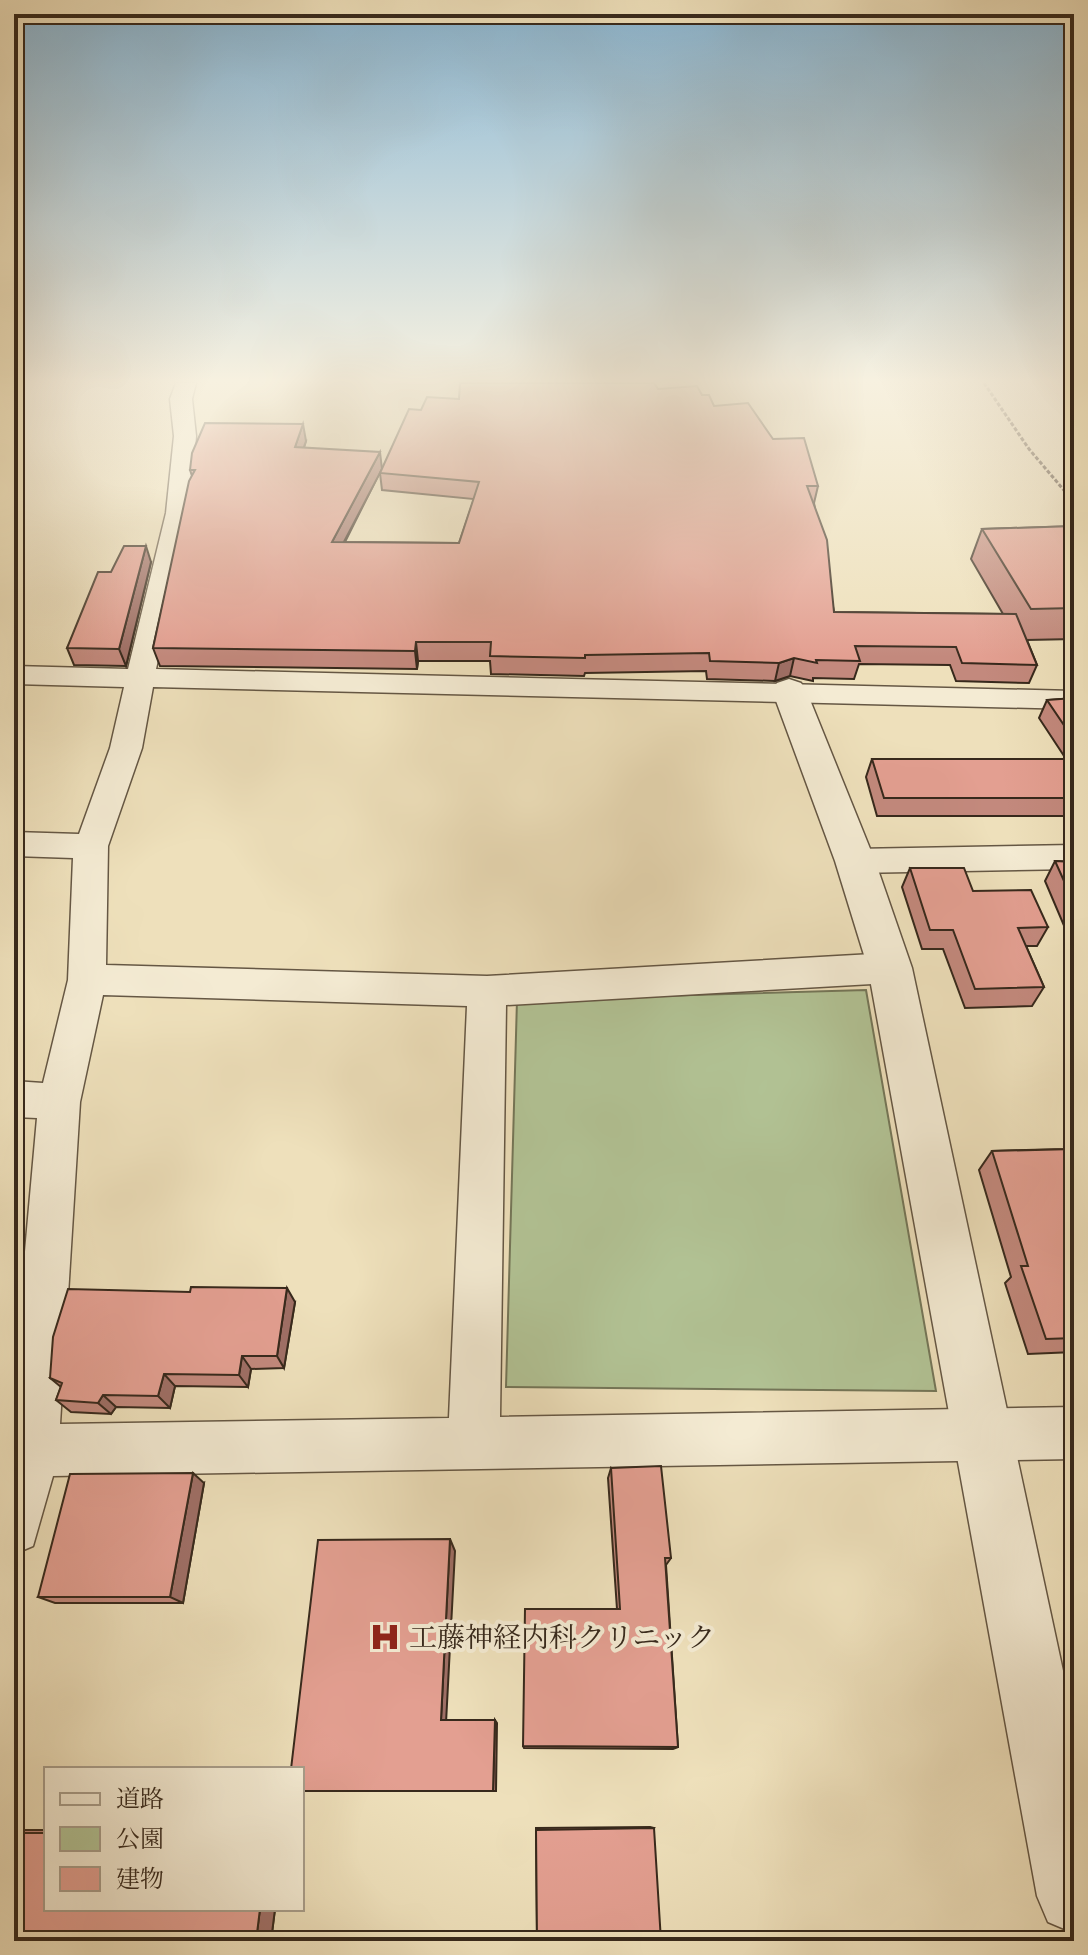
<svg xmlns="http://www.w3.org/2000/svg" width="1088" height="1955" viewBox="0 0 1088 1955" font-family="'Libre Caslon Text','Noto Serif JP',serif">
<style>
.green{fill:#b2c395;stroke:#747658;stroke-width:2}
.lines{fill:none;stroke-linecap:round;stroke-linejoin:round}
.minor-casing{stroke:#655744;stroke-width:3}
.tertiary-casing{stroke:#655744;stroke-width:3}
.path{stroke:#37291c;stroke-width:3;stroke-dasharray:4 2;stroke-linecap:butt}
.minor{fill:#f4ebd3;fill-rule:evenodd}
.tertiary{fill:#f4ebd3;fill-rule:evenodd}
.wall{fill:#c3897d;stroke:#37291c;stroke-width:2;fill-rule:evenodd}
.shaded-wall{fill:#9f6f66;stroke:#37291c;stroke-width:2}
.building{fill:#e39f91;stroke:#37291c;stroke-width:2}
.labels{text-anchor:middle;stroke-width:8;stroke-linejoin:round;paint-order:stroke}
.near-poi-label{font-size:28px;fill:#37291c;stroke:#f4ebd3;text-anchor:start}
</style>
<rect width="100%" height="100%" fill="#eee0bb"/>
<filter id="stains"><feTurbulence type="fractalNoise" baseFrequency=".0025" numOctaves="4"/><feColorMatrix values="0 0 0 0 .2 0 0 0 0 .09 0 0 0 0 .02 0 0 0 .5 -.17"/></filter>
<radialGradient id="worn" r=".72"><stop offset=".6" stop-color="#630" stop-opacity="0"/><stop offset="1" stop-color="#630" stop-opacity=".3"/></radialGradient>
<!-- green -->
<path class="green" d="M866 990 936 1391 506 1387 517 1000Z"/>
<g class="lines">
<!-- minor casing -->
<g class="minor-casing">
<path id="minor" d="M176 383H196L192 399 196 436 190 513 156 669 1074 691V709L153 687 142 748 108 846 106 965 487 976 890 953 903 958 909 968 903 978 890 983 506 1005 500 1417 1074 1407V1459L53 1476 33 1546 14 1554V1374L37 1118 14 1117V1081L43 1083 68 980 73 858 14 856V832L79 834 110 748 124 687 14 684V666L128 669 166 513 174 436 170 399ZM103 995 467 1006 449 1418 60 1424 80 1102Z
M1074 845V869L855 873 843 870 838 861 843 852 855 849Z"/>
</g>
<!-- tertiary casing -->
<g class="tertiary-casing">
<path id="tertiary" d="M789 679 801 683 806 690 875 861 912 968 1074 1722V1933L1048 1922 1037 1896 868 968 835 861 772 690 777 683Z"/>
</g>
<!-- path -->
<path class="path" d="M984 383 1029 449 1074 502"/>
<!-- minor -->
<use href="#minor" class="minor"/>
<!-- tertiary -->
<use href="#tertiary" class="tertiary"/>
</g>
<!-- wall -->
<path class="wall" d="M658 389 702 395 714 406 773 439 818 486 814 503 834 612 1003 614 971 559 982 529 1074 526V639L1027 640 1037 665 1029 683 956 681 950 665 859 664 854 679 813 678V681L790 676 775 681 707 679 706 671 585 673 584 676 491 674 490 661H418L417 669 160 666 153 648 192 476 190 470 306 441 304 448 382 469 421 410 459 399ZM381 470 380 473 382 490 474 499 459 543 345 542Z
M151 562 126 666 74 665 67 648 111 572Z
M1074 698V816H877L866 777 872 759H1066L1039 718 1047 700Z
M1055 861 1074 862V928H1065L1045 881Z
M910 868 973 891 1048 927 1037 946H1026L1044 987 1032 1006 965 1008 943 949H922L902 887Z
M1074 1135V1352L1028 1354 1005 1283 1011 1277 979 1170 992 1151 1065 1149 1064 1147Z
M295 1302 284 1368 251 1369 248 1387 175 1386 170 1408 116 1407 111 1414 71 1412 56 1400 61 1387 50 1378Z
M611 1468 671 1558 666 1565 678 1747 673 1749 524 1748 523 1746 617 1609 608 1478Z
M204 1483 183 1603H55L38 1597Z
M650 1827 654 1828 537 1941 536 1828Z
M14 1830H46V1909H275L271 1941H14Z"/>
<!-- shaded-wall -->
<path class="shaded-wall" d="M303 424 306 441 298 464 295 447Z
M380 452 382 469 335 559 332 542Z
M146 546 151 562 126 666 119 649Z
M416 642 418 661 417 669 415 651Z
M794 658 790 676 775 681 779 663Z
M287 1288 295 1302 284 1368 277 1356Z
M242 1356 251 1369 248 1387 239 1375Z
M164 1374 175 1386 170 1408 158 1396Z
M103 1395 116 1407 111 1414 98 1403Z
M193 1473 204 1483 183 1603 170 1597Z
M450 1539 455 1551 446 1723 441 1720Z
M495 1720 497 1723 496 1791H493Z
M260 1909H275L271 1941H256Z"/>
<!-- building -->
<path class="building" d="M460 383H654L658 389 697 386 702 395H709L714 406 748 403 773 439 804 438 818 486H807L827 540 834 612 1016 614 1037 665 962 663 956 647 855 646 860 661 816 660 817 663 794 658 779 663 710 661 709 653 585 655V658L490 656 491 642H416L415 651 153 648 189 481 195 470H190L192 453 205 423 303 424 295 447 380 452 332 542 459 543 479 482 380 473 409 409 421 410 427 397 459 399Z
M1074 526V608L1031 609 982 529Z
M124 546H146L119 649 67 648 98 572H111Z
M1074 698V740L1047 700Z
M872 759H1074V798H884Z
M1055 861 1074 862V903Z
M910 868H964L973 891 1031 890 1048 927 1018 928 1044 987 975 989 953 930H930Z
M1074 1149V1338L1046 1339 1021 1266H1028L992 1151Z
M191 1287 287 1288 277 1356H242L239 1375 164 1374 158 1396 103 1395 98 1403 56 1400 62 1383 50 1378 53 1337 68 1289 190 1292Z
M661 1466 671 1558H665L678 1747 523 1746 525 1609H620L611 1468Z
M193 1473 170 1597H38L70 1474Z
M450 1539 441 1720H495L493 1791H302V1769H291L318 1540Z
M654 1828 661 1941H537L536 1830Z
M14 1833H46V1909H260L256 1941H14Z"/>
<!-- sky -->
<linearGradient id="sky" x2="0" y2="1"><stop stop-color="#89b7d5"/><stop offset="0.58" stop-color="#f7f1e0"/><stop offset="1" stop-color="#f7f1e0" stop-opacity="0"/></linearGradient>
<rect width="1088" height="657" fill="url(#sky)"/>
<!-- icons -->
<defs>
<g id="hospital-bare" transform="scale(2.4)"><path d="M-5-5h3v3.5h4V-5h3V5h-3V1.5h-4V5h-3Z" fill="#8f2418" stroke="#f4ebd3" stroke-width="2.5" paint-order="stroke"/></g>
</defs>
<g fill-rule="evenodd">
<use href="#hospital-bare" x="385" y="1637"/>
</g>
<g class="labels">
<!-- near-poi labels -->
<g class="near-poi-label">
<text x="409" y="1647">工藤神経内科クリニック</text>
</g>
</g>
<!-- margin -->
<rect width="1088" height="1955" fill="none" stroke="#eee0bb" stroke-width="48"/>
<rect x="16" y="16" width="1056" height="1923" fill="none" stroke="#37291c" stroke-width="4"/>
<rect x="24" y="24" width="1040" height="1907" fill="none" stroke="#37291c" stroke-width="2"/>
<!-- legend -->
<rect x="44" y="1767" width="260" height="144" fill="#f4ebd3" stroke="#a89d8a" stroke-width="2"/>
<rect x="60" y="1793" width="40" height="12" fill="#f4ebd3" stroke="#a89d8a" stroke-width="2"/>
<text x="116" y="1807" font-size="24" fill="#37291c">道路</text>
<rect x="60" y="1827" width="40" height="24" fill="#b2c395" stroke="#a89d8a" stroke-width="2"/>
<text x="116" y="1847" font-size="24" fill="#37291c">公園</text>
<rect x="60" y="1867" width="40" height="24" fill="#e39f91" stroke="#a89d8a" stroke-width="2"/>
<text x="116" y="1887" font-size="24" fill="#37291c">建物</text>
<rect width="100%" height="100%" filter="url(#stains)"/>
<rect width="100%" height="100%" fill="url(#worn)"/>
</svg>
